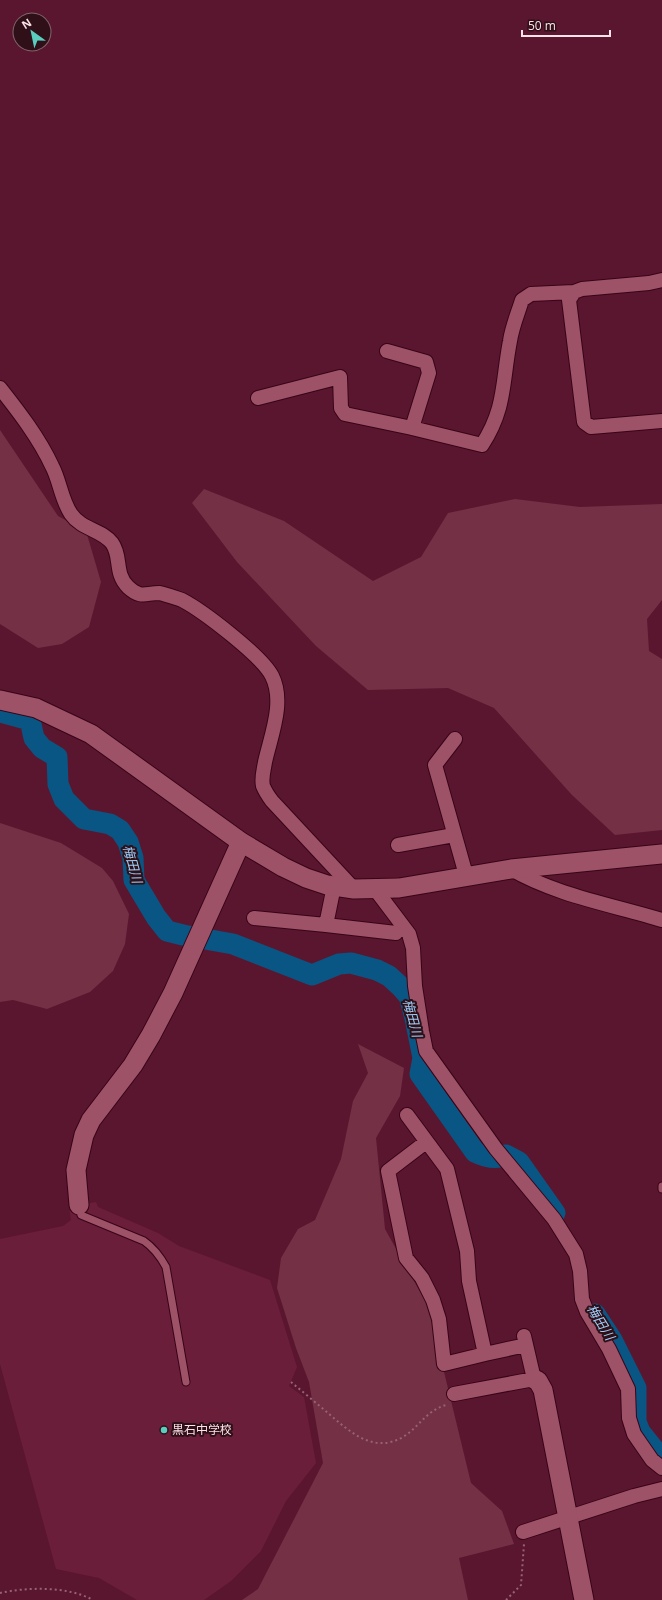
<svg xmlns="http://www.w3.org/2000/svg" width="662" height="1600" viewBox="0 0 662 1600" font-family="'Open Sans','Noto Sans JP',sans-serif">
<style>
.built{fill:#6a1e39}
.green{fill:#743045}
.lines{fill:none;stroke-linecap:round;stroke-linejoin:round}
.river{stroke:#095684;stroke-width:21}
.lane-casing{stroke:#380418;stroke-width:9}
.street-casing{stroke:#380418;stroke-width:16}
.secondary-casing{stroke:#380418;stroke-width:21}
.path{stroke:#986274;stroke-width:2;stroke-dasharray:2 3;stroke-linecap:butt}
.lane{stroke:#9d5267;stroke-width:7}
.street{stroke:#9d5267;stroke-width:14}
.secondary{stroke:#9d5267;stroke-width:19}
.poi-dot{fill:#59cebe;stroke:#2f1019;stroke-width:1.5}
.labels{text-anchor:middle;stroke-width:4;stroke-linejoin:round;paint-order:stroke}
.poi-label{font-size:12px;fill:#fde2e8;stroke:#2f1019;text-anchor:start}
.water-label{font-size:13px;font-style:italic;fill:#9ccff9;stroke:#2f1019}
</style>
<rect width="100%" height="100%" fill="#5b162f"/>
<!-- built -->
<path class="built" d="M96 1202 98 1207 158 1233 179 1246 270 1280 297 1367 289 1386 304 1397 316 1463 286 1501 261 1551 231 1581 204 1600H137L99 1578 56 1569 0 1364V1239L63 1226 71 1220 69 1207Z"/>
<!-- green -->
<path class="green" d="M0 430 58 516 86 531 101 582 89 627 62 644 38 648 0 624Z
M204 489 284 521 373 581 421 557 448 513 515 499 580 507 662 504V600L647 619 649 651 662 659V830L615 835 572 795 494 708 448 688 368 690 316 646 237 562 192 503Z
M0 823 61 843 102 868 113 881 129 914 125 944 113 971 90 992 47 1009 13 1000 0 1002Z
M358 1044 404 1068 400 1096 376 1138 385 1229 428 1306 471 1483 502 1511 514 1544 459 1558 468 1600H242L258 1589 323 1463 309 1382 296 1348 277 1288 281 1258 298 1229 315 1220 341 1159 353 1101 368 1073Z"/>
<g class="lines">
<!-- river -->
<path class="river" d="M0 712 30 720 34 738 42 748 57 757 58 784 64 799 84 819 110 824 120 830 128 842 133 858 134 880 156 917 167 931 183 935 233 944 312 975 339 964 351 963 377 970 389 976 401 987 409 996 415 1018 423 1058 420 1074 475 1152C485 1157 496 1160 506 1155L519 1162 555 1213
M595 1314 612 1340 636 1388V1422L640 1432 662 1459"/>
<!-- lane casing -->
<g class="lane-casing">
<path id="lane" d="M662 1189V1186
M79 1205 81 1215 144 1241C154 1248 160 1256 166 1267L186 1382"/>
</g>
<!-- street casing -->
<g class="street-casing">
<path id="street" d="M662 280 649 283 582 289 574 292 569 300 584 422 591 427 662 421
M387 351 426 362 429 373 412 428
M0 388C19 412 39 438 52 466 60 481 61 499 71 514 82 530 101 529 112 543 122 557 114 573 128 587 141 599 145 593 159 593 165 594 176 598 182 600 203 611 262 656 272 676 285 702 271 735 265 762 264 769 261 778 263 786 265 791 269 797 272 801L354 889
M258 398 340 377 341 408 345 414 412 428 482 445C506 408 502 382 510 341 512 327 518 313 522 300L531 294 574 292
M455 739 435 765 466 875
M398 845 454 835
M511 869C555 895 613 905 662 920
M334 886 326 925 396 933
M375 889 409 934 413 948 415 986 422 1031 426 1051 496 1149 554 1219 576 1254 580 1271 582 1299 587 1312 609 1349 628 1389 629 1418 634 1434 652 1460 662 1468
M254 918 326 925
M407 1115 447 1169 467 1251 469 1281 485 1354 526 1345
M426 1142 388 1171 406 1258 422 1278 433 1300 439 1319 444 1364 485 1354
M454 1394 534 1379 524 1336
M523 1532 634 1496 662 1489"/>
</g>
<!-- secondary casing -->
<g class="secondary-casing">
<path id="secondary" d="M0 700 36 708 91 734 241 842 283 867 306 878 327 885 354 889 399 888 511 869 662 854
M79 1205 76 1170 84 1135 91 1120 133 1065 151 1035 173 993 241 842
M534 1379 538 1381 543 1390 584 1600"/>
</g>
<!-- path -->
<path class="path" d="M291 1382C303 1392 316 1403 328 1413 350 1432 373 1454 403 1437 419 1427 427 1410 446 1405
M0 1593C27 1587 68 1586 93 1600
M506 1600 521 1585 524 1544"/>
<!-- lane -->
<use href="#lane" class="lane"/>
<!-- street -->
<use href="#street" class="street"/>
<!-- secondary -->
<use href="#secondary" class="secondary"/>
</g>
<!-- markers -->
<circle class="poi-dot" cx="164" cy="1430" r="4"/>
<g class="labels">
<!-- poi labels -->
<g class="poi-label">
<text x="172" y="1434">黒石中学校</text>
</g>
<!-- water labels -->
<g class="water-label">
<text transform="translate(133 864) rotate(75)" y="5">梅田川</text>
<text transform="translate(413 1018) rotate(75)" y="5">梅田川</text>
<text transform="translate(601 1322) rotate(58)" y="5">梅田川</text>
</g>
</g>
<!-- north arrow -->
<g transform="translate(32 32) rotate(327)"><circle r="19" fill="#2f1019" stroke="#81646c"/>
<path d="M0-3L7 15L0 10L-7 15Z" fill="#59cebe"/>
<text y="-6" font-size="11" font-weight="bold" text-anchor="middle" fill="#fde2e8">N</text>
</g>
<!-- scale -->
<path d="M522 30v6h88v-6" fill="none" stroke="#fde2e8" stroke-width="2"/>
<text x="528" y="30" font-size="12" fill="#fde2e8" stroke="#2f1019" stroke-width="3" paint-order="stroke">50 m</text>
</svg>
